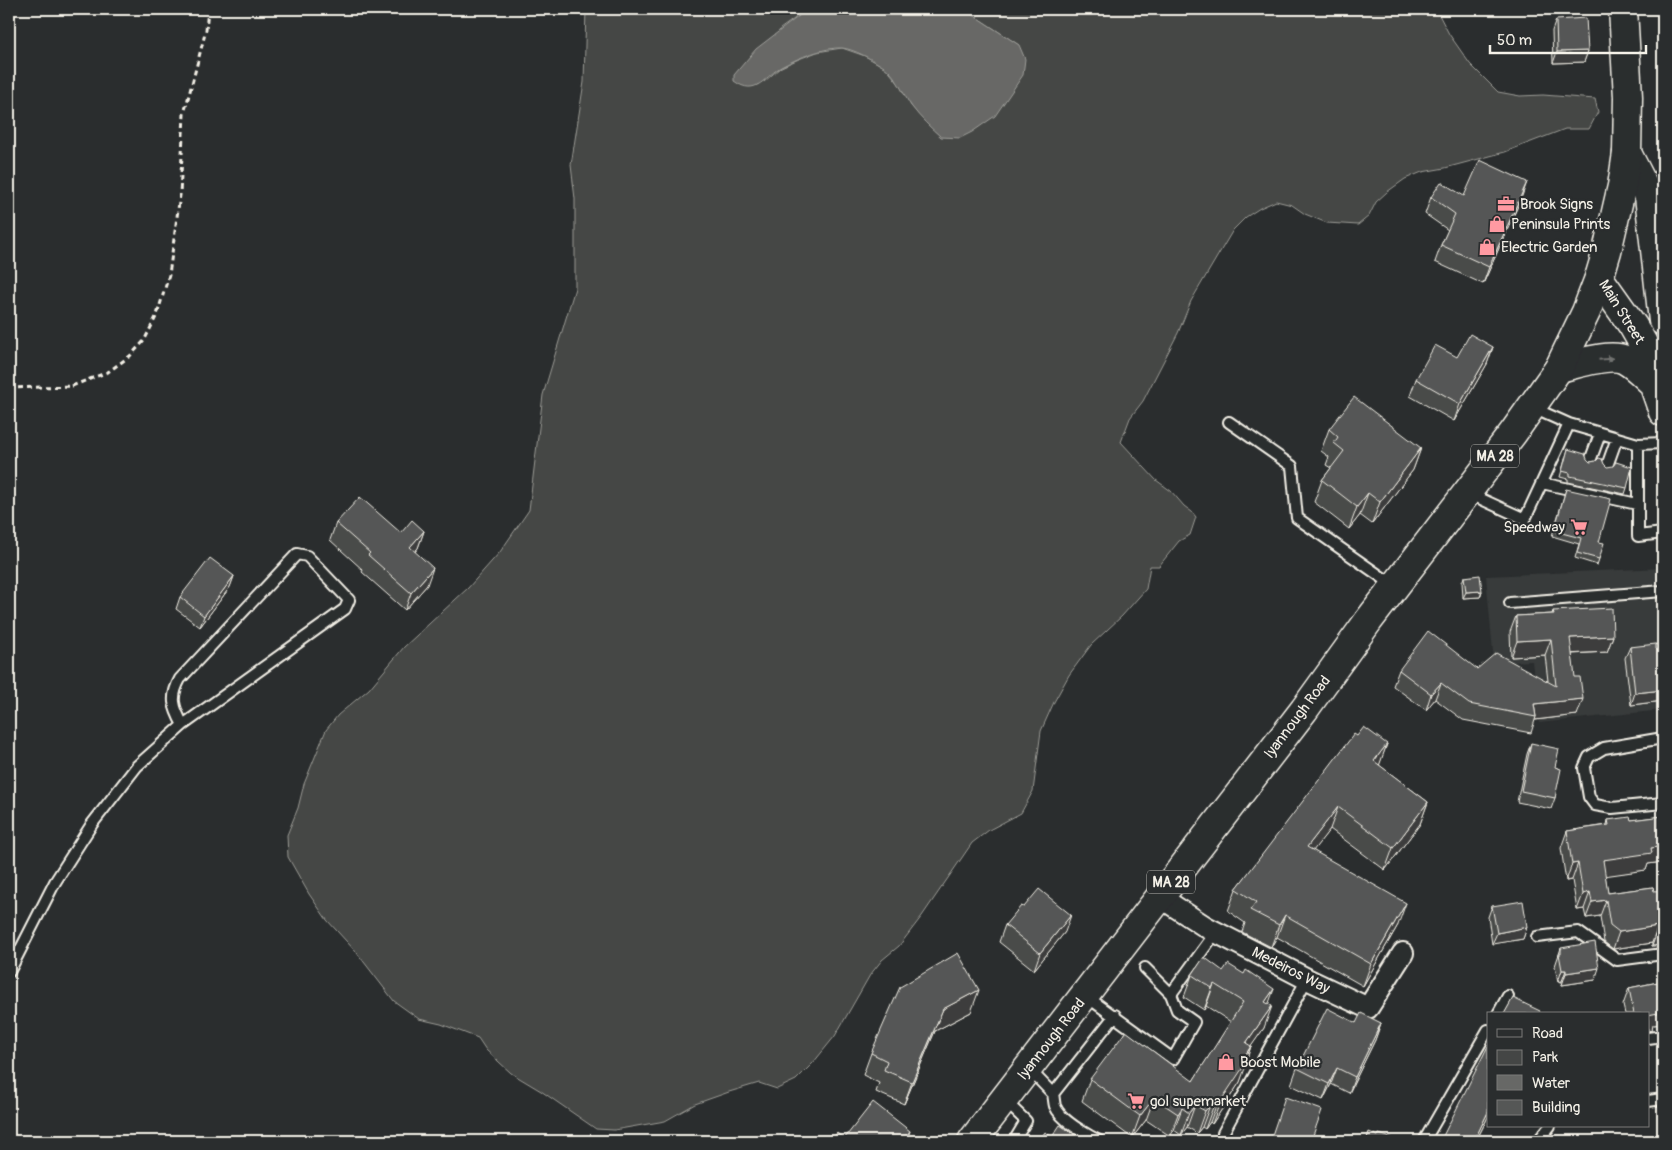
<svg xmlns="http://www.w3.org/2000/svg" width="1672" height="1150" viewBox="0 0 1672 1150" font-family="Pangolin,sans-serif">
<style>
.built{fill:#373a3a}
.green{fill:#444645;stroke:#9c9c96}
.water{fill:#676866;stroke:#9f9f9a}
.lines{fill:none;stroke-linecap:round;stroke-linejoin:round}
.service-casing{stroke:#f4f1e8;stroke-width:14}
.minor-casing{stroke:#f4f1e8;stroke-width:24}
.secondary-casing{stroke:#f4f1e8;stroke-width:31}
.primary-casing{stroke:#f4f1e8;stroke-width:31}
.path{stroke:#f4f1e8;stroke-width:3;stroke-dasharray:5 4;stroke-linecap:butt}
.service{stroke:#2a2d2e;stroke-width:10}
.minor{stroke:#2a2d2e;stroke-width:20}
.secondary{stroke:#2a2d2e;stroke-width:28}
.primary{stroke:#2a2d2e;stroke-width:28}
.wall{fill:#494b4a;stroke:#f4f1e8}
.shaded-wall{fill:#3c3d3c;stroke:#f4f1e8}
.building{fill:#555756;stroke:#f4f1e8}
.oneway{fill:#71726f}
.labels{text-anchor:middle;stroke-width:4.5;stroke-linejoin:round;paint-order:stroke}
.shield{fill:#2a2d2e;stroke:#b7b6b0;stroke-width:1}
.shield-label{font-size:14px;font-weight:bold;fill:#f4f1e8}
.poi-label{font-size:15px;fill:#f4f1e8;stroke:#2a2d2e;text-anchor:start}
.street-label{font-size:15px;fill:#f4f1e8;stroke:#2a2d2e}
</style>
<rect width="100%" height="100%" fill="#2a2d2e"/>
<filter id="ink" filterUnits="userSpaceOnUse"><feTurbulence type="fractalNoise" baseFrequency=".02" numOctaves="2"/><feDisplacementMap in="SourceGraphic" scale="10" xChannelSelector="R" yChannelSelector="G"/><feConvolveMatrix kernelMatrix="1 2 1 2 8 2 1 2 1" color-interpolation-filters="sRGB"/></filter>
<g filter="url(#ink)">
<!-- built -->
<path class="built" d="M1663 568V710L1539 723 1532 661 1494 663 1486 576Z"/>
<!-- green -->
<path class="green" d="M586 9H808L780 29 764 82 781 67 799 59 817 52 842 48 865 56 886 68 899 84 911 106 941 137 1019 45 964 9H1436L1449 34 1470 64 1498 92 1520 96 1543 95 1595 99 1598 112 1589 129H1565L1505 152 1445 168 1422 172 1405 179 1387 192 1376 202 1369 216 1358 225 1327 223 1305 214 1292 205 1276 201 1260 208 1246 217 1233 230 1191 301 1178 333 1143 401 1130 418 1121 442 1156 480 1171 491 1184 506 1192 512 1196 517 1190 535 1179 541 1159 566H1150L1146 589 1122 616 1091 645 1069 675 1054 702 1041 731 1033 791 1021 813 989 830 972 843 922 916 899 946 882 960 870 975 835 1036 813 1063 796 1080 777 1089 759 1083 729 1092 695 1104 665 1121 614 1130 596 1129 541 1091 511 1073 486 1050 478 1038 441 1024 419 1019 394 1001 357 953 327 920 309 894 288 857 287 835 298 808 304 784 326 730 338 715 369 689 404 647 468 588 500 552 529 510 543 395 575 288V199L571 165 584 82Z"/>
<!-- water -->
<path class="water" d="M808 9H964L1019 45 1025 59 1023 75 995 116 972 132 960 138 941 137C931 128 920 118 912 107 903 95 897 75 884 67 873 60 854 49 842 48 824 47 798 58 783 66 765 75 757 98 734 81V75L756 49Z"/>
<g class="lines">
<!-- service casing -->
<g class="service-casing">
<path id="service" d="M1229 422 1292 466 1297 518 1393 585
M1569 424 1638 444V536L1663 533
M1638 444 1663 443
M1590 461 1600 434
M1607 466 1617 438
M1542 483 1637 504
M1468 493 1525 519 1569 424 1533 408
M1510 603 1663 591
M1663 738 1604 748 1589 757 1584 768 1589 797 1595 805 1612 808 1663 803
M1537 937 1578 932 1617 960 1663 954
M9 972 55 882 92 824 137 766 183 725 345 609 349 600 307 556 297 554 180 679C170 697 173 707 183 725
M1171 994 1216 932
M1086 996 1173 1059 1194 1022 1177 1010 1171 994 1145 968
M1498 1014 1508 996
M1648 1038 1663 1036
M1029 1069 1053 1094 1115 1015
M1053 1094C1054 1098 1054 1103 1055 1106 1061 1121 1086 1134 1099 1141
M1005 1101 1026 1121 1014 1141
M1648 1101 1663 1099
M1223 1133 1307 979
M1424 1141 1488 1030
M1538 1141 1550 1126"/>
</g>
<!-- minor casing -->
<g class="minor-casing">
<path id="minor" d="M1160 897 1206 927 1307 979 1368 1008 1403 953"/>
</g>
<!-- secondary casing -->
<g class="secondary-casing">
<path id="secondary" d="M1627 153 1649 196 1663 321
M1599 278 1633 326 1645 347 1653 383 1663 412
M1559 368C1575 365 1610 352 1625 360 1636 366 1644 375 1653 383"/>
</g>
<!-- primary casing -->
<g class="primary-casing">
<path id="primary" d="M972 1141 1304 710 1369 620 1513 433 1559 368 1586 312 1599 278 1607 251 1622 186 1627 153 1628 97 1623 9"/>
</g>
<!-- path -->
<path class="path" d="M9 388 72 386 108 372 130 356 144 341 157 315 169 275 180 195 184 114 206 30 208 9"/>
<!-- service -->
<use href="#service" class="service"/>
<!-- minor -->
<use href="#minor" class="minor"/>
<!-- secondary -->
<use href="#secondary" class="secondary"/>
<!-- primary -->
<use href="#primary" class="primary"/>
</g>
<!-- wall -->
<path class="wall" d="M1556 20 1588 51 1584 62 1553 63 1552 31Z
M1464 196 1521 199 1483 284 1435 262 1441 245 1448 230 1425 214 1431 197Z
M1493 347 1487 364 1454 421 1410 396 1416 379 1457 357Z
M1329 429 1421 448 1413 470 1372 524 1360 515 1349 529 1314 502 1322 480 1331 468 1326 465 1329 457 1321 451Z
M1568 449 1590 462 1596 461 1604 464 1627 488 1625 494 1568 482V479L1560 477Z
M1566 489 1599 542V559L1597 565 1575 558 1579 544 1552 536Z
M336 523 401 533 424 531 418 548 415 552 427 585 405 610 362 572 363 570 330 540Z
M234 576 230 587 200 627 176 609 180 597Z
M1464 577 1482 591 1480 597 1463 598 1462 582Z
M1553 611 1613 636 1607 652 1572 654 1577 715 1535 720 1531 733 1463 720 1435 699 1426 710 1393 686 1399 670 1477 669 1548 681 1545 655 1511 657 1510 632 1516 616 1552 614Z
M1630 647 1656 649 1663 648V701L1631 705 1625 658Z
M1357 736 1387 744 1379 765 1428 802 1420 824 1385 870 1330 829 1313 850 1398 925 1363 986 1277 937 1271 947 1242 932 1245 923 1228 911 1236 889Z
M1531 743 1555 767V798L1551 809 1517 802 1527 754Z
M1663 816V862L1648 864 1646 870 1605 875 1608 893 1653 887 1663 945 1652 946V943L1613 949 1604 942 1600 916 1586 918 1584 909 1577 910 1572 880 1566 881 1561 848 1567 831 1607 825 1608 820H1631Z
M1492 906 1527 927 1523 939 1492 944 1488 917Z
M1005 925 1065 932 1034 970 999 942Z
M1561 948 1595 980 1562 985V981L1558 982 1555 966Z
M1192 975 1268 1004 1264 1028 1251 1046 1240 1082 1212 1124 1210 1122 1205 1129 1202 1127 1197 1133 1187 1127 1181 1135 1174 1130 1170 1136 1146 1120 1132 1138 1082 1101 1090 1079 1193 1081 1231 1022 1206 1006 1204 1010 1184 997Z
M1663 981V1024L1653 1025 1652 1030 1648 1031V1014H1625L1623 1005 1629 988Z
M971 1012 935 1031 904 1104 876 1092 879 1083 863 1075 871 1053Z
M1356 1023H1381L1375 1040 1349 1093 1331 1084 1323 1100 1291 1085 1297 1068Z
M1488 1117 1476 1141H1441L1443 1136Z"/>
<!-- shaded-wall -->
<path class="shaded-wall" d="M1588 51 1584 62 1553 63 1557 52Z
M1527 182 1521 199 1483 284 1489 267Z
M1493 347 1487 364 1454 421 1460 404Z
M1421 448 1413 470 1372 524 1380 502Z
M1368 493 1360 515 1349 529 1357 507Z
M424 531 418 548 403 564 410 547Z
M433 568 427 585 405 610 411 593Z
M234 576 230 587 200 627 204 616Z
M1482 591 1480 597 1463 598 1466 592Z
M1613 636 1607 652 1565 654 1570 638Z
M1551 639 1545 655 1511 657 1517 641Z
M1441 683 1435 699 1426 710 1431 694Z
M1663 690V701L1631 705 1635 693Z
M1583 699 1577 715 1535 720 1536 717 1534 704Z
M1387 744 1379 766 1374 761Z
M1428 802 1420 824 1385 870 1393 848Z
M1338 807 1330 829 1299 869 1307 847Z
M1663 846V862L1648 864 1646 870 1597 877 1603 860 1651 848Z
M1578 863 1572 880 1566 881 1572 864Z
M1590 892 1584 909 1577 910 1583 894Z
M1606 900 1600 916 1586 918 1592 902Z
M1406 903 1398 925 1363 986 1371 964Z
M1071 915 1065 932 1034 970 1040 953Z
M1285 915 1277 937 1271 947 1279 925Z
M1658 926 1652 943 1613 949 1619 932Z
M1527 927 1523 939 1492 944 1497 933Z
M1663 929V945L1652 946 1658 930Z
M1599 968 1595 980 1562 985 1566 973Z
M1562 970H1566L1562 981 1558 982Z
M1214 984 1206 1006 1204 1010 1212 988Z
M1274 989 1266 1011 1265 1002Z
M979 990 971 1012 935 1031 904 1104 912 1082 943 1009Z
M1272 1006 1264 1028 1238 1065 1246 1043Z
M1663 1008V1024L1653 1025 1652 1030 1648 1031V1015L1657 1009Z
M1381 1023 1375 1040 1349 1093 1355 1077Z
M1251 1046 1244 1066 1248 1060 1240 1082 1212 1124 1220 1102 1244 1057Z
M1337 1068 1331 1084 1323 1100 1329 1084Z
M1154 1098 1146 1120 1132 1138 1140 1116Z
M1218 1100 1210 1122 1205 1129 1213 1107Z
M1195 1105 1187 1127 1181 1135 1189 1113Z
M1210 1105 1202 1127 1197 1133 1205 1111Z
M1182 1108 1174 1130 1170 1136 1178 1114Z
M1488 1112V1117L1476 1141H1474Z
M910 1131 907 1141H902Z"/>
<!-- building -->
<path class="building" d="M1586 18 1588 51 1557 52 1556 20Z
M1480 160 1527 182 1489 267 1441 245 1455 214 1431 197 1441 182 1464 196Z
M1470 334 1493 347 1460 404 1416 379 1435 345 1457 357Z
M1354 397 1421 448 1380 502 1368 493 1357 507 1322 480 1344 451 1334 443 1338 437 1329 429Z
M1568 449 1585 454 1587 459 1590 462 1596 461 1599 458 1602 459 1604 464 1607 467 1613 466 1616 462 1632 467 1627 488 1570 476V473L1562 471Z
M1566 489 1611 499 1599 542 1604 543 1599 559 1577 553 1581 538 1554 531Z
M360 497 401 533 412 520 424 531 410 547 433 568 411 593 368 555 370 553 336 523Z
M210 558 234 576 204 616 180 597Z
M1480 575 1482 591 1466 592 1464 577Z
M1612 608 1613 636 1570 638 1575 677H1580L1583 699 1534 704 1536 717 1469 704 1441 683 1431 694 1399 670 1428 631 1477 669 1496 653 1556 686 1551 639 1517 641 1516 616 1554 614 1553 611Z
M1656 644V649L1663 648V690L1635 693 1630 647Z
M1364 727 1387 744 1374 761 1428 802 1393 848 1338 807 1307 847 1406 903 1371 964 1285 915 1279 925 1250 910 1256 902 1236 889 1354 734 1357 736Z
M1531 743 1559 749 1555 767 1561 769 1555 798 1521 791Z
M1663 816V846L1651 848 1652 853 1603 860 1608 893 1653 887 1654 891 1663 890V929L1658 930V926L1619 932 1610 925 1606 900 1592 902 1590 892 1583 894 1578 863 1572 864 1567 831 1609 825 1608 820 1630 817 1631 820Z
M1039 889 1071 915 1040 953 1005 925 1021 906 1024 907Z
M1523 901 1527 927 1497 933 1492 906Z
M1595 942 1599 968 1566 973V970H1562L1559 954H1561V948Z
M958 953 979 990 943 1009 912 1082 884 1070 887 1061 871 1053 900 987Z
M1204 957 1223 971 1228 964 1244 974 1246 970 1274 989 1265 1002 1272 1006 1246 1043 1251 1046 1244 1057 1248 1060 1220 1102 1218 1100 1213 1107 1210 1105 1205 1111 1195 1105 1189 1113 1182 1108 1178 1114 1154 1098 1140 1116 1090 1079 1126 1031 1193 1081 1243 1002 1214 984 1212 988 1192 975Z
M1663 981V1008L1657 1009 1658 1013 1648 1015V1014H1634L1629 988Z
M1513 998 1540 1011 1538 1014H1504Z
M1327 1008 1356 1023 1361 1013 1381 1023 1355 1077 1337 1068 1329 1084 1297 1068Z
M1488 1046V1112L1474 1141H1453L1443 1136Z
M1285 1097 1322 1110 1311 1141H1270Z
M873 1102 910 1131 902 1141H830L837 1133 844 1139Z
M1060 1125 1080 1138 1078 1141H1039L1045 1132 1052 1137Z
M1369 1132 1378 1136 1379 1134 1401 1141H1366Z"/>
<!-- one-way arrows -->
<defs><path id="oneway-solid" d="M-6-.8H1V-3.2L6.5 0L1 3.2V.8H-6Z" transform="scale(1.25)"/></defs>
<use class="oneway" href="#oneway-solid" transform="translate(1606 359) rotate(-5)"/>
</g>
<!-- icons -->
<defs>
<g id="office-bare" transform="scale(1.35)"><path d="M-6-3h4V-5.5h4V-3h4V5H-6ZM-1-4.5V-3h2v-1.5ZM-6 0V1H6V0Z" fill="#ff9aa2" stroke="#2a2d2e" stroke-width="2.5" paint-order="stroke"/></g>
<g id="shop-bare" transform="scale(1.35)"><path d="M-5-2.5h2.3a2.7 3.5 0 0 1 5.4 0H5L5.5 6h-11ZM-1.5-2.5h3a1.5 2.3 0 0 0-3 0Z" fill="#ff9aa2" stroke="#2a2d2e" stroke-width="2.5" paint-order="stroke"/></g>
<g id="supermarket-bare" transform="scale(1.35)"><path d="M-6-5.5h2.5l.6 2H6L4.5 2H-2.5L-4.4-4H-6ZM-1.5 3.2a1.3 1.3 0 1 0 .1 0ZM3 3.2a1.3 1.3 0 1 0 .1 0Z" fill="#ff9aa2" stroke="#2a2d2e" stroke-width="2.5" paint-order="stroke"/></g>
</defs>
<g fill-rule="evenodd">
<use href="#office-bare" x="1506" y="204"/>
<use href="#shop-bare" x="1497" y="224"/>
<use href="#shop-bare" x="1487" y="247"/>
<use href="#supermarket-bare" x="1579" y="527"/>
<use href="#shop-bare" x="1226" y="1062"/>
<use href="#supermarket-bare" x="1136" y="1101"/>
</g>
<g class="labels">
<!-- shield labels -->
<g class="shield">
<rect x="1471" y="444.5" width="48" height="23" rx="4"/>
<rect x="1147" y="870.5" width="48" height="23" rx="4"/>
</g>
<g class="shield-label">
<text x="1495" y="461">MA 28</text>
<text x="1171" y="887">MA 28</text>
</g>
<!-- poi labels -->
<g class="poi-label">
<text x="1520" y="209">Brook Signs</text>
<text x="1511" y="229">Peninsula Prints</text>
<text x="1501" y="252">Electric Garden</text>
<text x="1565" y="532" text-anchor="end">Speedway</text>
<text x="1240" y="1067">Boost Mobile</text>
<text x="1150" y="1106">gol supemarket</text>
</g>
<!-- street labels -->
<g class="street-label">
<text transform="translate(1622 312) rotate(58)" y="5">Main Street</text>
<text transform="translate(1297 717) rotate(-53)" y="5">Iyannough Road</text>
<text transform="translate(1291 970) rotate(27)" y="5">Medeiros Way</text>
<text transform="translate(1051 1039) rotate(-52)" y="5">Iyannough Road</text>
</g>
</g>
<!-- margin -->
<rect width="1672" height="1150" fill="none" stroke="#2a2d2e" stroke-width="30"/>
<rect x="15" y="15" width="1642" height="1120" fill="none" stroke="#f4f1e8" stroke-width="2" filter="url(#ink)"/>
<!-- legend -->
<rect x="1487" y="1012" width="162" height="115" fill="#2a2d2e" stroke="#7b7b78"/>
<rect x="1497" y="1029" width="25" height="8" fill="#2a2d2e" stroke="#7b7b78"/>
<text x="1532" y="1038" font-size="15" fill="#f4f1e8">Road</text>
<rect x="1497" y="1050" width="25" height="15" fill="#444645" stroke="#7b7b78"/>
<text x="1532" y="1062" font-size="15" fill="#f4f1e8">Park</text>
<rect x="1497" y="1075" width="25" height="15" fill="#676866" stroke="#7b7b78"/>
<text x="1532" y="1088" font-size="15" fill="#f4f1e8">Water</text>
<rect x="1497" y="1100" width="25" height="15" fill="#555756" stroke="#7b7b78"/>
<text x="1532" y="1112" font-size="15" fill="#f4f1e8">Building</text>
<!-- scale -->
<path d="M1490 45v8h156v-8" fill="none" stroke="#f4f1e8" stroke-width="2.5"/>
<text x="1497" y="45" font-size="15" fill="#f4f1e8" stroke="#2a2d2e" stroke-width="4" paint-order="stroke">50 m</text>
</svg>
